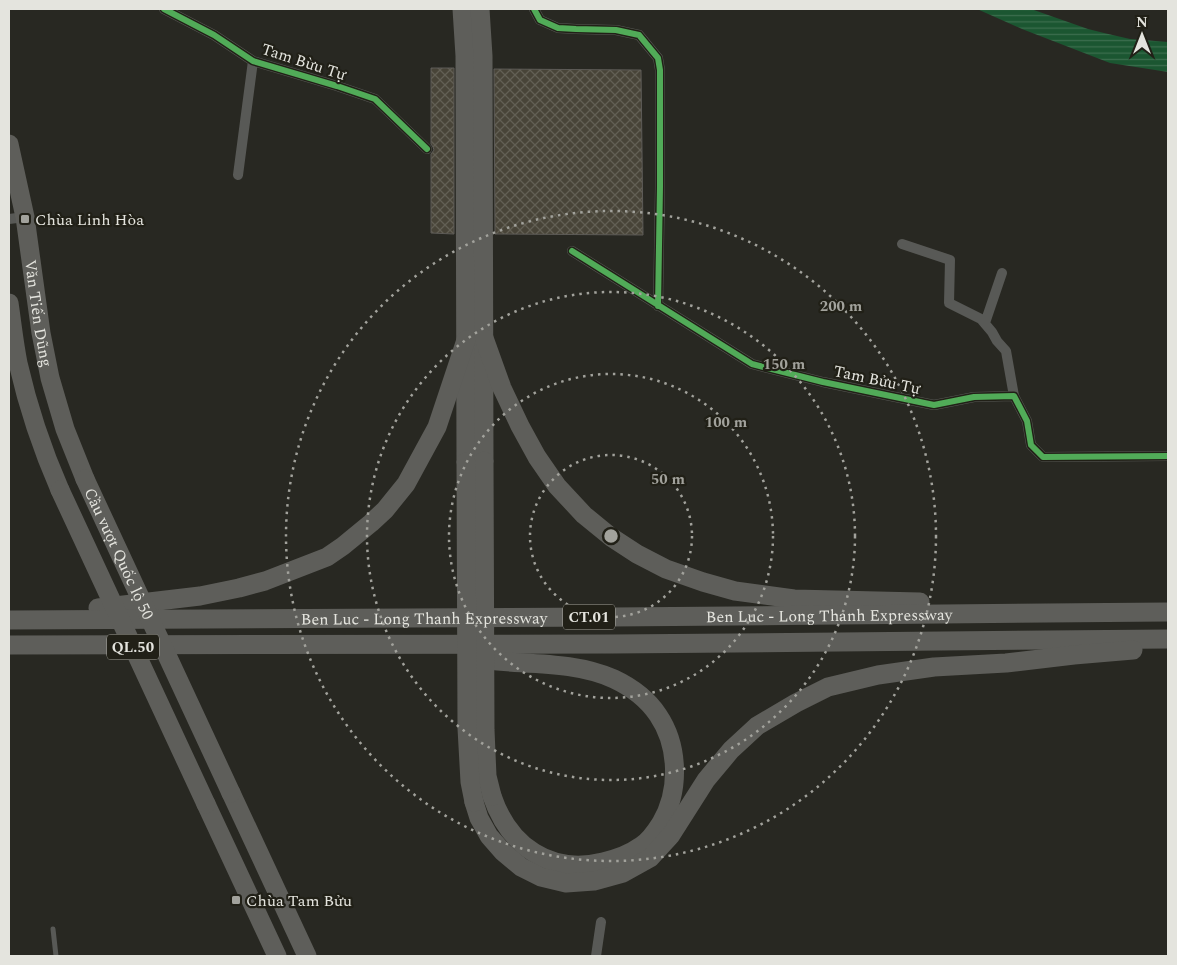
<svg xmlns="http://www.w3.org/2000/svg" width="1177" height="965" viewBox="0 0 1177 965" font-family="Spectral,serif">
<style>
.water{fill:url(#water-rules)}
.building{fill:url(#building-cross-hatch);stroke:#5d5b57}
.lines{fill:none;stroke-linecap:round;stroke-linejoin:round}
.lane{stroke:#585956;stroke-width:5}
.street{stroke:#585956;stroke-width:10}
.highway{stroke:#5e5e5a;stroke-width:19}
.highway-bridge{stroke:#5e5e5a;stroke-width:19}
.cycleway-casing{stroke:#212017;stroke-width:9}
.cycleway{stroke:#51ab58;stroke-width:6}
.ring{fill:none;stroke:#a2a29c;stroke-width:2.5;stroke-dasharray:2.5 5}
.poi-dot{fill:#a2a29c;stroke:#212017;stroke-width:2}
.labels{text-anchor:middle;stroke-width:4.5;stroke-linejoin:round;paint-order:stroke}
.shield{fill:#212017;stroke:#aaa9a2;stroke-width:1}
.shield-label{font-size:15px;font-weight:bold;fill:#e4e4de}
.street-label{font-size:16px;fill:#e4e4de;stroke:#212017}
.poi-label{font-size:16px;fill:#e4e4de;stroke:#212017;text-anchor:start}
.centre{fill:#a2a29c;stroke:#212017;stroke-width:2.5}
.ring-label{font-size:15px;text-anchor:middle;font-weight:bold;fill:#a2a29c;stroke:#212017;stroke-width:4.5;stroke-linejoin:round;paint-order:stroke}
</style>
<defs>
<pattern id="water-rules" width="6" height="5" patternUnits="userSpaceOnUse" patternTransform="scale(1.25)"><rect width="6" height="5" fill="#1b5631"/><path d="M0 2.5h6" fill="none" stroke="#3c6e4e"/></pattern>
<pattern id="building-cross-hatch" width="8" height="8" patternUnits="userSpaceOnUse" patternTransform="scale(1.25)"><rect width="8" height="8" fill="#484438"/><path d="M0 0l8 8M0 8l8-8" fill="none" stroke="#625f54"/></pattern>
</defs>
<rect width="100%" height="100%" fill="#282822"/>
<!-- water -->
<path class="water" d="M977 9H1031L1088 29 1104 33 1130 39 1168 42V72L1110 63 1022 29Z"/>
<!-- building -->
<path class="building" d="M431 68H454V234L431 233V154L434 150 433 147 431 144Z
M494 69 641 70 643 235 495 234Z"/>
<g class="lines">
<!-- lane -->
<path class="lane" d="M53 929 56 956"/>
<!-- street -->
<path class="street" d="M164 9 214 35 253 61 337 86 375 99 427 149
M534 9 540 20 558 28 576 29 616 30 639 35 658 58 660 70V187L658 306
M238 175 253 61
M9 219 25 217
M902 244 950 260 949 303 981 319 992 332 997 341 1006 351 1014 396
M572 251 752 364 823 382 934 405 974 397 1014 396 1027 421 1031 445 1043 457 1168 456
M985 323 1002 273
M596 956 601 922"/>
<!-- highway -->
<g class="highway">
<path d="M462 9 465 56 466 462"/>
<path d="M480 9 483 56 484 461"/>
<path id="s1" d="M9 144 25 217 41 333 50 378 65 429 85 479"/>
<path d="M9 303C12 323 14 343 18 363 28 407 42 449 60 490"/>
<path d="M484 338 502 388 520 426 537 457 557 486 584 515 611 537 637 554 666 569 703 582 735 591 794 599 920 602"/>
<path d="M98 608 200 596 239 588 265 581 327 557 343 546 371 523 385 510 406 484 437 427 466 340"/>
<path id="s2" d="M9 620 612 617 1168 612"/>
<path d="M9 645 612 644 1168 639"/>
<path d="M469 658C517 666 569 659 614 679 631 687 648 700 658 715 679 746 680 791 661 823 656 831 649 841 641 846 630 854 616 859 603 862 550 875 509 846 492 796"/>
<path d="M231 793 307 956"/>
<path d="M474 802 479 818 489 836 503 852 521 867 541 877 566 883 594 881 623 873 650 858 671 835 706 780 731 750 757 726 796 703 828 687 878 675 934 667 1006 663 1074 655 1133 650"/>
<path d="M206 804 277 956"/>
</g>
<!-- highway-bridge -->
<g class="highway-bridge">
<path d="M484 461 485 730 487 776 492 796"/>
<path d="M466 462 467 728 470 782 474 802"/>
<path id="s3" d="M85 479 231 793"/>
<path d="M60 490 206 804"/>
</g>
<!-- cycleway casing -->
<g class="cycleway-casing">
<path id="cycleway" d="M164 9 214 35 253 61 337 86 375 99 427 149
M534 9 540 20 558 28 576 29 616 30 639 35 658 58 660 70V187L658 306
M572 251 752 364 823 382 934 405 974 397 1014 396 1027 421 1031 445 1043 457 1168 456"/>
</g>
<!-- cycleway -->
<use href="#cycleway" class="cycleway"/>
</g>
<!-- distance rings -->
<g class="ring">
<circle cx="611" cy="536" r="81"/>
<circle cx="611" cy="536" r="162"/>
<circle cx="611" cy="536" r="244"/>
<circle cx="611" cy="536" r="325"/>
</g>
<!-- markers -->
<g class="poi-dot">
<rect x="20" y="214" width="10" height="10" rx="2.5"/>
<rect x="231" y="895" width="10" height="10" rx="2.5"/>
</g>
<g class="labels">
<!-- shield labels -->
<g class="shield">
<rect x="563" y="604.5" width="52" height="25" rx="4"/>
<rect x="107" y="634.5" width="52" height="25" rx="4"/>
</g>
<g class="shield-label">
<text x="589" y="622">CT.01</text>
<text x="133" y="652">QL.50</text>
</g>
<!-- street labels -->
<g class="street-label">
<text transform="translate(304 61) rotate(18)" y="6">Tam Bừu Tự</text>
<text dy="6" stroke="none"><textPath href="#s1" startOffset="172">Văn Tiến Dũng</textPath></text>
<text transform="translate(877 379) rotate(12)" y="6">Tam Bửu Tự</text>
<text dy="6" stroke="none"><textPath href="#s3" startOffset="82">Cầu vượt Quốc lộ 50</textPath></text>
<text dy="6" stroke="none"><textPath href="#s2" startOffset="820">Ben Luc - Long Thanh Expressway</textPath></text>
<text dy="6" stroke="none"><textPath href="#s2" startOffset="415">Ben Luc - Long Thanh Expressway</textPath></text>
</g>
<!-- poi labels -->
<g class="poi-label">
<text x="35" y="225">Chùa Linh Hòa</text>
<text x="246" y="906">Chùa Tam Bửu</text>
</g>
</g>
<circle cx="611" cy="536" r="8" class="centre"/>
<g class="ring-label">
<text x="841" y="311">200 m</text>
<text x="784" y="369">150 m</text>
<text x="726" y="427">100 m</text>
<text x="668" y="484">50 m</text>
</g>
<!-- border -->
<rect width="1177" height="965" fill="none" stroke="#e4e4de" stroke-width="20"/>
<!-- north arrow -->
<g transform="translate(1142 35)" stroke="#212017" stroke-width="4" paint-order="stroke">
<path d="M0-4L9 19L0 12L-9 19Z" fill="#e4e4de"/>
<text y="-8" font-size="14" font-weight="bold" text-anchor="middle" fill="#e4e4de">N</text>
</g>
</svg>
